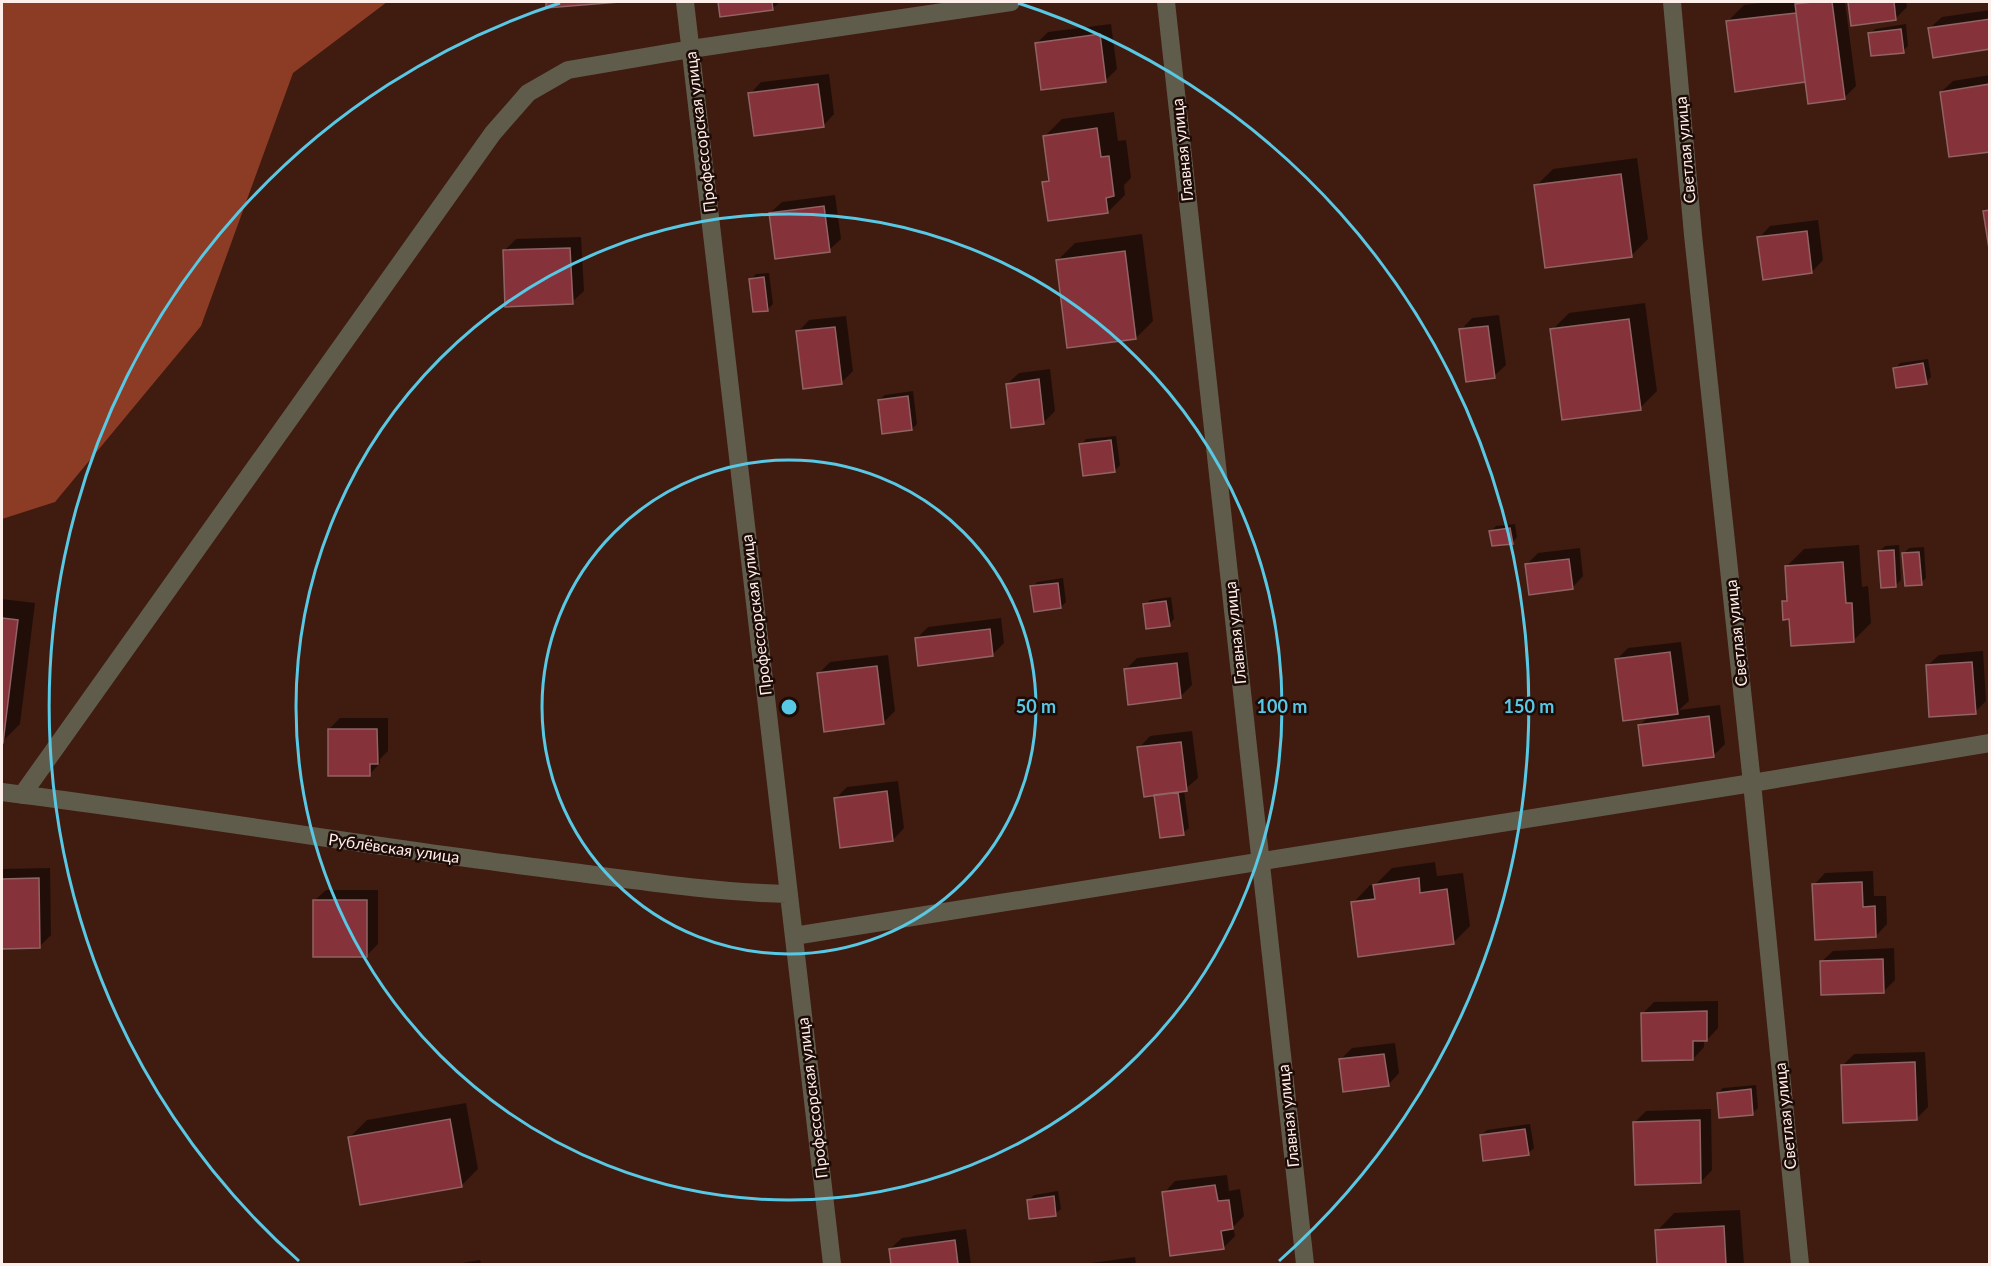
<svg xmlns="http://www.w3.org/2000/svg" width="1991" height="1266" viewBox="0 0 1991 1266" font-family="Lato,sans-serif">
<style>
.forest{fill:#8c3c25}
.shadow{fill:#0007}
.building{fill:#86323b;stroke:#916364;stroke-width:1.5}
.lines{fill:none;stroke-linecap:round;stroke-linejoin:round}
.minor{stroke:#605c4b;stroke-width:18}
.ring{fill:none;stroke:#59c8e4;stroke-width:3}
.labels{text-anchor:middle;stroke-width:5;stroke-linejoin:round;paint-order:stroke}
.street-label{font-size:16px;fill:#feeee9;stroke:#1c0b07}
.centre{fill:#59c8e4;stroke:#1c0b07;stroke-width:3}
.ring-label{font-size:18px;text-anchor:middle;font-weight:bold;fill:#59c8e4;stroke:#1c0b07;stroke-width:5;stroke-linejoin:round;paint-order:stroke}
</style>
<rect width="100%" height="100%" fill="#401b10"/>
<!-- forest -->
<path class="forest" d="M2 2H387L293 73 201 326 55 502 2 519Z"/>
<!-- shadow -->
<path class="shadow" d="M547 2H604L547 6Z
M720 2H780L772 9 721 15Z
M1770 2H1845L1856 86 1845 97 1806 79 1804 81 1727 22 1744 5Z
M1850 2H1906L1907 7 1895 19 1853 24Z
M1990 10V48L1930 28 1942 17Z
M1111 24 1117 69 1106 80 1037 43 1048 32Z
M1906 24 1908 46 1903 51 1870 34 1875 29Z
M829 74 834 114 823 126 750 94 761 82Z
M1990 75V150L1941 92 1953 81Z
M1114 112 1118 141 1126 140 1131 178 1124 185 1125 195 1108 212 1044 183 1050 177 1045 136 1062 119Z
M1637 158 1648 239 1631 256 1536 186 1553 169Z
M835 195 841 239 829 250 770 213 782 202Z
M1818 220 1823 260 1812 272 1759 238 1770 226Z
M1142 234 1153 321 1136 338 1058 260 1075 243Z
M581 237 584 291 572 302 504 251 516 239Z
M769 273 773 304 768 309 751 279 756 274Z
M1645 303 1657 391 1640 408 1552 330 1569 313Z
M1499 315 1506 365 1494 376 1461 330 1472 318Z
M846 316 853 371 842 382 798 332 809 320Z
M1928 359 1931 377 1926 382 1895 369 1900 363Z
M1050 369 1055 411 1044 422 1007 384 1019 373Z
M913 391 917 424 912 429 879 400 885 395Z
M1116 436 1120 465 1115 471 1081 445 1086 439Z
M1515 524 1517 537 1512 543 1491 531 1496 526Z
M1859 545 1862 587 1868 586 1871 623 1854 640 1790 618 1783 602 1789 596 1786 567 1804 549Z
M1899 545 1901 580 1896 585 1880 551 1885 546Z
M1924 547 1926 578 1921 583 1904 553 1909 548Z
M1580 548 1583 576 1572 588 1526 565 1538 553Z
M1063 578 1066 602 1061 607 1032 587 1037 582Z
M1171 597 1174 619 1169 624 1145 605 1150 600Z
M2 599 35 603 20 724 3 741Z
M1001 618 1004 643 992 655 916 639 928 627Z
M1681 642 1689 701 1679 710 1720 705 1725 744 1713 756 1640 725 1649 716 1616 660 1628 648Z
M1983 651 1986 701 1975 712 1927 666 1939 655Z
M1188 652 1192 685 1180 697 1125 670 1137 658Z
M888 655 895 711 883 723 818 674 830 662Z
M340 718H388V751L380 759V763L369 775 329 729Z
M1192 731 1198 778 1184 790 1189 828 1183 833 1156 794 1139 748 1150 736Z
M898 781 904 828 893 840 836 798 847 787Z
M1435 862 1437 876 1463 873 1470 926 1453 943 1353 903 1370 885H1375L1392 868Z
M50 868 51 935 39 947H2V869Z
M1873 871 1874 896H1886L1887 924 1876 936 1814 885 1825 873Z
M326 890H378V944L366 956 314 901Z
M1894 948 1895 980 1884 991 1821 962 1833 951Z
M1718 1001V1028L1707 1040H1704V1047L1693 1059 1642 1014 1654 1002Z
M1395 1043 1399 1073 1388 1085 1340 1060 1352 1048Z
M1925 1052 1928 1107 1916 1119 1842 1066 1854 1054Z
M1756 1085 1758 1108 1752 1114 1718 1093 1723 1088Z
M466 1103 478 1169 461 1186 350 1137 367 1120Z
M1711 1109 1712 1170 1701 1182 1635 1122 1646 1111Z
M1530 1124 1534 1148 1528 1153 1481 1135 1487 1130Z
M1227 1175 1229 1191 1240 1189 1244 1216 1233 1227 1235 1236 1223 1248 1164 1193 1175 1181Z
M1058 1191 1061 1209 1055 1214 1029 1200 1034 1195Z
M1740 1210 1744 1264H1659L1657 1231 1674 1213Z
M966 1229 971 1264H892L890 1249 902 1238Z
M1135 1257 1136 1264H1084Z
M480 1260 481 1264H456Z"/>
<!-- building -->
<path class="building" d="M546 2H620L546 8Z
M718 2H772L773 10 720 17Z
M1812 2H1832L1845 99 1808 104 1795 4Z
M1848 2H1894L1896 20 1851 26Z
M1796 13 1805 82 1735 92 1726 21Z
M1990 19V49L1933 58 1928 28Z
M1901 29 1904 53 1871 56 1868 33Z
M1100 34 1106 82 1041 90 1035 43Z
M818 84 824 127 754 136 748 93Z
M1990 84V152L1949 157 1940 92Z
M1097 128 1101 157 1109 156 1114 196 1106 198 1108 213 1048 221 1042 182 1049 181 1043 136Z
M1621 174 1632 257 1545 268 1534 185Z
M824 206 830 252 775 259 769 213Z
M1990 210V255L1983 211Z
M1807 231 1812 273 1763 280 1757 237Z
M570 248 573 304 505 307 503 250Z
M1125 251 1136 339 1067 348 1056 260Z
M764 277 768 311 753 312 749 279Z
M1629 319 1641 410 1562 420 1550 329Z
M1488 326 1495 378 1466 382 1459 329Z
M835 327 842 384 803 389 796 331Z
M1923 363 1927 384 1896 388 1893 368Z
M1039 379 1044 424 1011 428 1006 384Z
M908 396 912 430 882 434 878 400Z
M1111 440 1115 472 1083 476 1079 444Z
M1510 528 1513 544 1492 546 1489 531Z
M1894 550 1896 587 1881 588 1878 551Z
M1919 552 1922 585 1905 586 1902 553Z
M1569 559 1573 589 1529 595 1525 564Z
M1843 562 1846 603H1852L1854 642 1791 646 1789 619 1783 620 1782 601H1787L1785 566Z
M1058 583 1061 608 1034 612 1030 586Z
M1166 601 1170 626 1146 629 1143 604Z
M2 618 18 620 3 743H2Z
M990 629 993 656 918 666 915 638Z
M1670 652 1678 714 1623 721 1615 659Z
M1972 662 1976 714 1929 717 1926 665Z
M1177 663 1181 698 1128 705 1124 669Z
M877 666 884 724 824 732 817 673Z
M1709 716 1714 757 1643 766 1638 725Z
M328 729H377L378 764H370V776H328Z
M1181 742 1187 791 1144 797 1137 747Z
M887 791 893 841 840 848 834 798Z
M1178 792 1184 835 1160 838 1154 795Z
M39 878 40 948 2 949V879Z
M1419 878 1420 893 1447 889 1454 944 1358 957 1351 902 1375 899 1373 885Z
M1862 882 1863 907 1875 906 1876 937 1815 940 1812 884Z
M313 900H367V957H313Z
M1883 959 1884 993 1821 995 1820 961Z
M1707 1011V1041H1693V1060L1642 1061 1641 1013Z
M1384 1054 1389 1086 1343 1092 1339 1059Z
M1915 1062 1917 1120 1843 1123 1841 1065Z
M1751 1089 1753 1115 1719 1118 1717 1093Z
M450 1119 462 1187 360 1205 348 1137Z
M1700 1120 1701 1183 1635 1185 1633 1122Z
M1525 1129 1529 1155 1483 1161 1480 1135Z
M1215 1185 1218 1201 1229 1200 1233 1229 1221 1231 1224 1249 1170 1256 1162 1192Z
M1054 1196 1056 1216 1029 1219 1027 1200Z
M1724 1226 1726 1264H1657L1655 1230Z
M955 1240 958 1264H891L889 1249Z"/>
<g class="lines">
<!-- minor -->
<path class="minor" d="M685 2 832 1264
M1166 2 1305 1264
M1672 2 1693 235 1752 783 1800 1264
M2 792C184 815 366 846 549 869 628 879 707 892 787 894
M22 795 493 133 528 93 568 70 691 49 1011 2
M794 936 1752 783 1990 743"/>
</g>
<!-- distance rings -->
<g class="ring">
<circle cx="789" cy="707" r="247"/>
<circle cx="789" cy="707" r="493"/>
<path d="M299 1261A740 740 0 0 1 560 3M1018 3A740 740 0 0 1 1279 1261"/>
</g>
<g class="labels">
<!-- street labels -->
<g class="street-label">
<text transform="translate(700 132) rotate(-97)" y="6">Профессорская улица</text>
<text transform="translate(1182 150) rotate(-96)" y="6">Главная улица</text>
<text transform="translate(1685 150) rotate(-95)" y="6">Светлая улица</text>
<text transform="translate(756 615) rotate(-97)" y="6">Профессорская улица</text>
<text transform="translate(1235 633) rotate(-96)" y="6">Главная улица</text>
<text transform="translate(1736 633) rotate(-96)" y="6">Светлая улица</text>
<text transform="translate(394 848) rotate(8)" y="6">Рублёвская улица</text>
<text transform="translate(812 1098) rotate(-97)" y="6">Профессорская улица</text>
<text transform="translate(1288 1116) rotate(-96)" y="6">Главная улица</text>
<text transform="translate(1785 1116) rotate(-96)" y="6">Светлая улица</text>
</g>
</g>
<circle cx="789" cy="707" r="9" class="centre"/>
<g class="ring-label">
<text x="1036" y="713">50 m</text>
<text x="1282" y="713">100 m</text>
<text x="1529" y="713">150 m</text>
</g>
<!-- border -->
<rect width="1991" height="1266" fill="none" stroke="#feeee9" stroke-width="6"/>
</svg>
